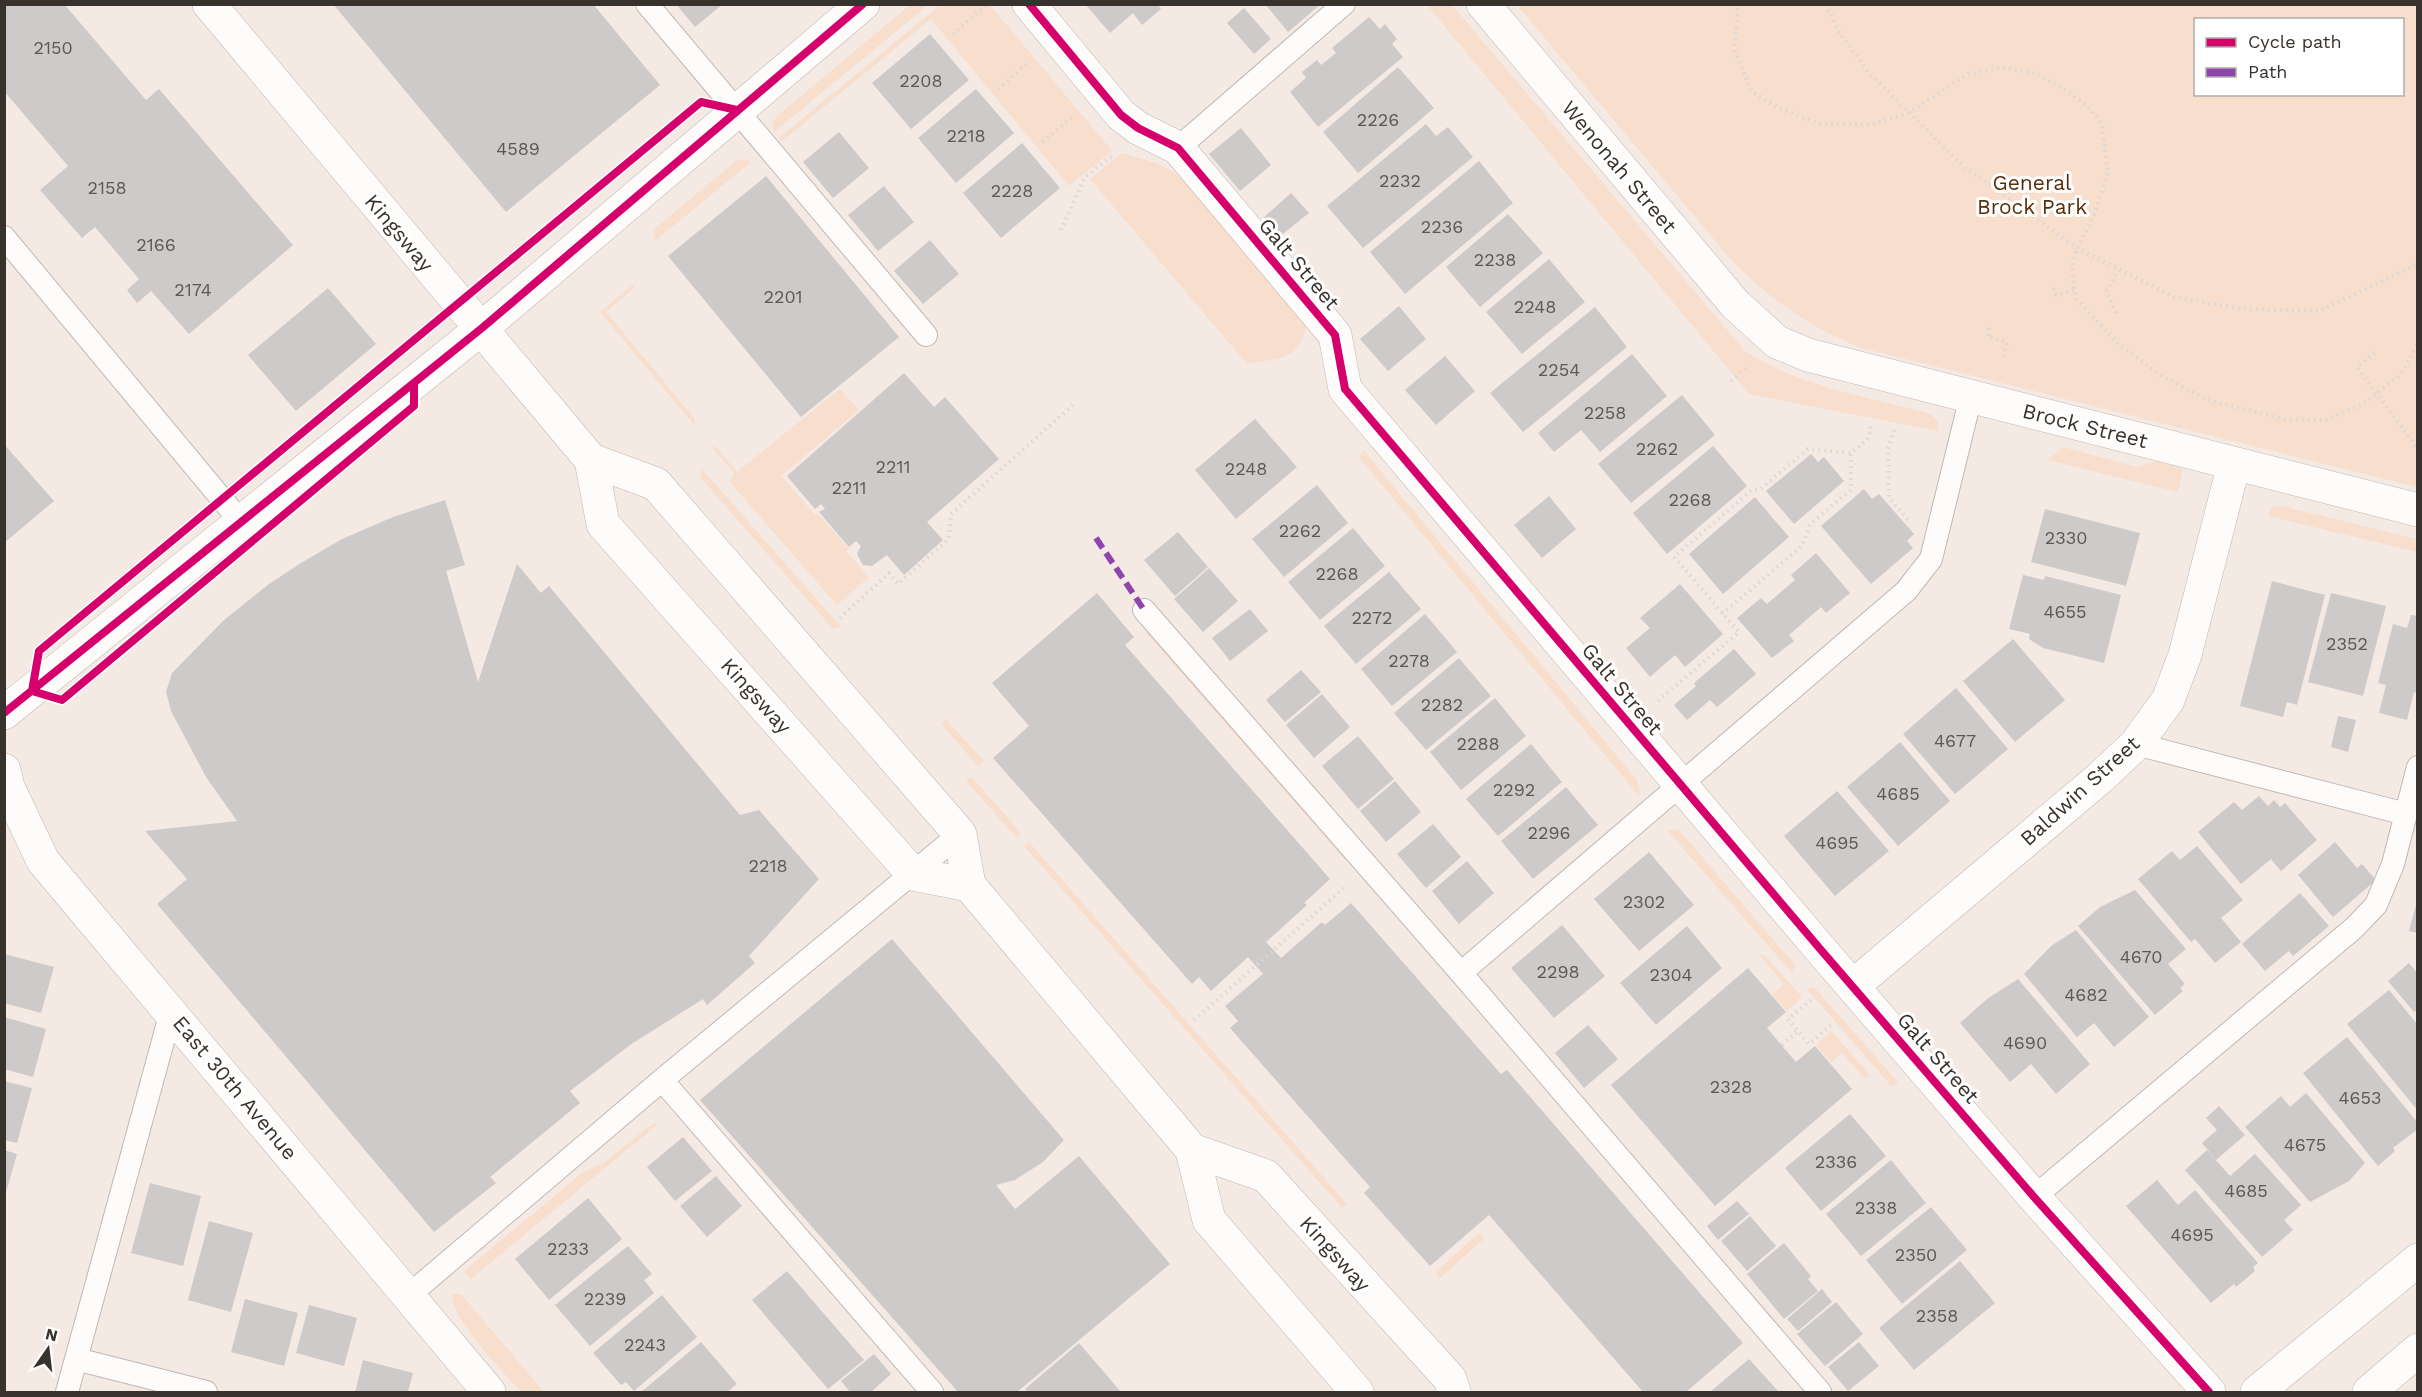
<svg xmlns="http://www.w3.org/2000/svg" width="2422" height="1397" viewBox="0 0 2422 1397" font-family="'Work Sans',sans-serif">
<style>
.green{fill:#f8decd;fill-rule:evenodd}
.building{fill:#cecaca}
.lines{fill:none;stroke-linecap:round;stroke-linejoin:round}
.service-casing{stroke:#c0b8b3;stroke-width:24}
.minor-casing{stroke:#c0b8b3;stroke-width:34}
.secondary-casing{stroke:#c0b8b3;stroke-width:34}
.primary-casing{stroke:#c0b8b3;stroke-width:34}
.path{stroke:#dad7d5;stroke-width:4;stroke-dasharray:1.5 4.5;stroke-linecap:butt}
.service{stroke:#fdfcfb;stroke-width:22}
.minor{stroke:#fdfcfb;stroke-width:33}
.secondary{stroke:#fdfcfb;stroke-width:33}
.primary{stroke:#fdfcfb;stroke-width:33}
.quiet{stroke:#8e44ad;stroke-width:6;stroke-dasharray:12 6;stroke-linecap:butt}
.cycleway-casing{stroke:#fff;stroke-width:11}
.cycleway{stroke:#d6006c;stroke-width:8}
.labels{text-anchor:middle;stroke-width:6;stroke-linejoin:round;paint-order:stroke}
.number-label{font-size:18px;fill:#5e5854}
.street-label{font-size:21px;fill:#38322d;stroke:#fff}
.park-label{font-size:21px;fill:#582f0d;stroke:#fff}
</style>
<rect width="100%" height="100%" fill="#f4e9e3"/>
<!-- green -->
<path class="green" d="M911 4 928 5 774 132 772 124 776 117Z
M990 5 1112 151 1069 186 931 19 781 142 779 138 940 5Z
M1427 5H1452L1745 351C1800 387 1868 397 1930 414L1938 421V431L1749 394Z
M1517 5H2417V487L1862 348C1812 329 1771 300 1733 262ZM2196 20H2402V94H2196Z
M1122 153 1156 163 1190 181 1306 325C1298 363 1280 357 1247 364L1090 179Z
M745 159 751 162 655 241 653 230 736 161Z
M636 282 634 288 606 312 695 419V426L600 312Z
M840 389 859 410 781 476 815 515 818 514 849 549 846 551 869 577 837 605 729 481 735 474 711 446 717 448 737 472Z
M2063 447 2137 467 2157 461 2183 469 2178 492 2047 460Z
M1364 451 1637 780 1640 790 1638 795 1358 456Z
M702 469 841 627 833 629 700 477Z
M2281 506 2417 539V552L2268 516 2271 507Z
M1149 630 1348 858 1345 860 1146 633Z
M945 718 984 761 978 766 942 725Z
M971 776 1021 833 1016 837 966 781Z
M1672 829 1680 831 1795 965 1792 973 1667 830Z
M1029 842 1347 1204 1342 1208 1024 846Z
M1763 954 1802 997 1787 1011 1772 994 1784 984 1760 956Z
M1814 987 1898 1082 1892 1087 1807 989Z
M1831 1031 1870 1075 1865 1079 1842 1053 1831 1062 1816 1045Z
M656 1123 657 1125 471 1279 464 1271 581 1174 605 1162 649 1126Z
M1479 1233 1484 1239 1440 1278 1435 1272Z
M452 1294H461L544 1392H521C503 1371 451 1320 452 1294Z"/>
<!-- building -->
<path class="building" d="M4 4H64L146 100 159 89 293 245 189 334 151 291 137 303 127 290 139 279 95 227 82 238 40 190 68 166 4 91Z
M333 4H593L660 85 506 212Z
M676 4H723L695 27Z
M1085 4H1157L1161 9 1142 25 1133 13 1110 33Z
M1265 4H1321L1288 32Z
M1244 8 1271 39 1254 54 1227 23Z
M1369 17 1380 29 1385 24 1397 39 1392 44 1403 57 1318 127 1290 92 1306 78 1302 72 1317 60 1321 65 1336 53 1332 48Z
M930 34 969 80 911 129 872 83Z
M1398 67 1434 108 1358 173 1323 132Z
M976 89 1014 133 956 183 918 138Z
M1426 124 1436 136 1448 127 1473 157 1363 248 1327 206Z
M1241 128 1271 165 1240 191 1209 154Z
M839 132 869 168 833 198 803 162Z
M1022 143 1060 188 1001 238 963 193Z
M1479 161 1513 203 1405 294 1370 252Z
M766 176 899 337 801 417 668 256Z
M884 186 914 222 878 251 848 215Z
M1291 193 1309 213 1279 237 1264 217Z
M1508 214 1543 253 1480 307 1446 267Z
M930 240 959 274 923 304 894 271Z
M1549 259 1585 302 1522 354 1486 312Z
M328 288 376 344 296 411 248 355Z
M1399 306 1426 339 1388 371 1360 339Z
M1595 307 1627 347 1523 432 1490 393Z
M1632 354 1667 396 1600 452 1581 430 1554 452 1538 433Z
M1445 356 1475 391 1436 425 1405 390Z
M904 373 934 407 945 397 999 459 927 522 943 540 904 575 887 555 872 566 863 565 857 554 861 546 856 541 849 547 819 512 825 509 821 504 815 509 787 476Z
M1682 395 1715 435 1631 503 1598 464Z
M1255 419 1297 467 1236 519 1195 470Z
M4 444 54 501 4 543Z
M1713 446 1747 486 1667 554 1633 513Z
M1811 454 1818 462 1824 457 1844 481 1794 524 1766 491Z
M1317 485 1348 523 1284 577 1252 539Z
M1864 489 1872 499 1879 494 1914 534 1907 541 1913 548 1871 584 1821 526Z
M1549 496 1576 529 1542 558 1514 525Z
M1755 497 1789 537 1723 594 1689 554Z
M445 500 465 565 446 571 478 682 517 564 541 593 549 586 740 815 759 810 819 879 749 956 755 963 707 1005 703 999 630 1045 570 1091 580 1103 490 1177 496 1183 434 1232 157 904 187 879 145 831 237 821 206 777 171 711 166 692 172 673 224 620 269 584 301 563 342 539 393 517Z
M2045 509 2140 533 2126 586 2031 562Z
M1353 528 1385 566 1320 620 1288 582Z
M1178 532 1208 567 1175 596 1144 560Z
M1816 553 1850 593 1826 613 1821 607 1789 635 1794 641 1772 658 1737 618 1761 598 1767 604 1795 580 1791 575Z
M1209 568 1238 601 1203 632 1174 599Z
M1389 572 1421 609 1356 664 1324 626Z
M2023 575 2044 580 2045 576 2121 595 2104 663 2043 648 2029 639 2030 634 2009 629Z
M2272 581 2325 595 2297 705 2287 702 2283 717 2240 706Z
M1680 584 1723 634 1685 667 1675 655 1650 677 1626 648 1650 628 1640 618Z
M1097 593 1134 637 1125 645 1330 879 1304 903 1307 905 1266 942 1281 958 1322 922 1325 925 1351 903 1501 1074 1507 1070 1743 1343 1686 1392H1643L1489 1215 1430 1266 1364 1193 1370 1187 1230 1028 1238 1021 1225 1006 1263 974 1248 957 1211 991 1199 977 1192 984 993 758 1029 726 992 683Z
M2331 593 2386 606 2363 696 2308 682Z
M1250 609 1268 631 1230 661 1212 638Z
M1425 614 1457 652 1392 706 1361 669Z
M2411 615 2418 616V693L2414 692 2407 720 2379 713 2386 685 2378 683 2393 624 2407 628Z
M2013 639 2065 700 2015 742 1963 681Z
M1734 649 1756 674 1717 707 1710 700 1687 720 1674 705 1696 686 1694 683Z
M1459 658 1491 696 1426 750 1394 713Z
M1301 670 1321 692 1285 722 1266 700Z
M1956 688 2008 749 1955 794 1903 734Z
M1322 694 1350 727 1314 758 1286 725Z
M1495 698 1526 736 1461 790 1430 752Z
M2338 716 2356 720 2348 752 2331 747Z
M1358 736 1394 779 1358 809 1322 766Z
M1900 742 1950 801 1898 846 1847 787Z
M1531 744 1562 782 1498 836 1466 799Z
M1395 781 1421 812 1386 842 1360 811Z
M1566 787 1598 825 1533 879 1501 841Z
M1837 791 1889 851 1835 896 1784 836Z
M2259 796 2268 806 2274 800 2280 807 2285 803 2317 840 2281 871 2271 859 2241 884 2198 832 2234 802 2242 810Z
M1433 824 1461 857 1426 888 1397 854Z
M2335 842 2357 868 2362 864 2376 880 2333 917 2298 875Z
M2197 846 2243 900 2221 918 2241 942 2215 963 2195 939 2191 942 2138 879 2172 851 2180 860Z
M1649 852 1694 905 1639 951 1594 899Z
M1467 861 1494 893 1459 924 1432 891Z
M2135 890 2186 949 2168 964 2185 984 2180 988 2183 991 2155 1015 2078 926 2100 907Z
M2300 893 2329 926 2293 956 2289 951 2265 971 2242 944Z
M2417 901H2418V933L2409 931Z
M1562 925 1605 976 1554 1018 1511 968Z
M1687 926 1722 968 1656 1025 1620 983Z
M2076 930 2149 1017 2114 1047 2094 1023 2077 1037 2024 974 2051 946Z
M892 939 1064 1140 1043 1162 1015 1180 996 1185 1015 1209 1079 1156 1170 1264 1017 1392H958L700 1100Z
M4 954 54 967 41 1013 4 1003Z
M2409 963 2418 974V1009L2414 1012 2388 981Z
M1748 968 1786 1012 1767 1028 1796 1062 1815 1046 1852 1089 1715 1206 1611 1085Z
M2018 979 2090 1064 2056 1094 2031 1064 2010 1082 1960 1023 1987 999Z
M2389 990 2418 1025V1111L2347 1024Z
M4 1017 46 1029 33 1077 4 1069Z
M1588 1025 1618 1059 1584 1088 1555 1053Z
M2347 1037 2418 1123V1129L2393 1148 2395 1151 2378 1166 2303 1073Z
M4 1081 32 1088 17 1143 4 1140Z
M2306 1093 2365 1163 2349 1181 2310 1202 2245 1127 2281 1096 2290 1107Z
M2219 1106 2245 1135 2216 1160 2202 1143 2217 1130 2206 1118Z
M1850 1114 1886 1156 1821 1211 1785 1168Z
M683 1137 712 1171 675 1201 647 1167Z
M4 1150 17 1154 5 1196H4Z
M2207 1150 2230 1176 2255 1154 2301 1205 2284 1220 2293 1230 2262 1257 2185 1170Z
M1891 1160 1926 1203 1861 1256 1826 1214Z
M716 1176 742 1206 707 1237 680 1206Z
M2157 1180 2178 1205 2195 1190 2258 1263 2253 1267 2255 1271 2236 1287 2234 1284 2211 1303 2126 1206Z
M150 1183 201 1196 183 1266 131 1253Z
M588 1198 622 1239 549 1300 515 1259Z
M1737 1201 1749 1214 1718 1240 1707 1226Z
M1931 1207 1967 1250 1902 1304 1866 1260Z
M1750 1216 1776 1246 1747 1271 1721 1241Z
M209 1221 253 1233 231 1312 188 1300Z
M1784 1243 1811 1276 1808 1279 1818 1291 1784 1319 1747 1274Z
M628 1246 652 1274 644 1280 654 1293 590 1346 555 1305Z
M1960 1261 1995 1303 1914 1370 1879 1328Z
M787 1271 864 1360 828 1389 752 1300Z
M1822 1289 1832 1302 1798 1331 1787 1319Z
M662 1295 697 1337 634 1391 626 1382 621 1385 593 1353Z
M245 1299 298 1313 284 1366 231 1352Z
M1836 1302 1863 1334 1825 1366 1797 1334Z
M309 1305 357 1318 344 1366 296 1353Z
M701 1342 737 1384 727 1392H641Z
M1859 1342 1879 1366 1848 1391 1828 1367Z
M1079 1343 1121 1392H1028L1025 1389Z
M874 1354 891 1374 871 1392H850L841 1381Z
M1749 1359 1779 1392H1710Z
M363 1360 413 1373 408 1392H355Z"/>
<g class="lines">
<!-- service casing -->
<g class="service-casing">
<path id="service" d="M647 4 926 335
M1178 148 1344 4
M4 237 241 522
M1144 610 1461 973 1820 1392
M2136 744 2406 814
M1461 973 1906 591 1931 559 1971 396
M662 1080 932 1392
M2034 1197 2354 928 2376 905 2393 864 2418 767
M408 1296 662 1080 960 834
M76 1359 206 1392
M67 1392 171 1012"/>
</g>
<!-- minor casing -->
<g class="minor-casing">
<path id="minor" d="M1029 4 1121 115 1138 128 1178 148 1335 335 1345 389 1821 950 2034 1197 2209 1392
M1483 4 1735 304 1777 342 1808 355 2418 510
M4 713 482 328 863 4
M4 770 8 787 43 861 489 1392
M1853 986 2101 777 2136 744 2168 700 2185 655 2234 464"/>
</g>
<!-- secondary casing -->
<g class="secondary-casing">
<path id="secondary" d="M2257 1392 2418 1260
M2369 1392 2418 1350"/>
</g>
<!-- primary casing -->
<g class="primary-casing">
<path id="primary" d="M209 4 591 460 603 524 913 874 969 885
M591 460 656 484 960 834 969 885 1192 1150 1209 1220 1357 1392
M1192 1150 1266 1176 1450 1379 1454 1392"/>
</g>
<!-- path -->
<path class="path" d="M1742 4 1738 9 1734 49 1751 91 1777 107 1819 124 1869 125 1908 113 1968 74 2003 67 2035 73 2063 88 2087 106 2102 124 2108 173 2094 215 2077 248 2072 266 2074 290 2077 299 2118 344 2162 376 2208 400 2284 419 2326 420 2363 404 2401 374 2418 344
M1826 4 1839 32 1867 70 1963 166 2077 248 2174 297 2244 309 2319 311 2418 264
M953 34 987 4
M998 89 1029 62
M1043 142 1074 115
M1061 230 1085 177 1112 156
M2054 288 2056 295 2074 290
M2116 313 2106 292 2118 270
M1989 328 1988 337 2007 342 2003 358
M2375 353 2357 367 2418 449
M1731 381 1749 366
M1894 430 1888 449 1889 498 1908 520
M1722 614 1802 546 1810 524 1851 490V453L1869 438 1871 425
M840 618 889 573 898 584 949 539 951 514 1073 405
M1658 701 1739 632 1674 557 1752 490H1759L1808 449 1851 453
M1811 1000 1788 1019 1809 1044 1832 1024
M1194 1020 1345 887
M1782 1045 1798 1031"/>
<!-- service -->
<use href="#service" class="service"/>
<!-- minor -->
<use href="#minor" class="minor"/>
<!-- secondary -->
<use href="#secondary" class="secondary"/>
<!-- primary -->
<use href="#primary" class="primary"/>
<!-- quiet -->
<path class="quiet" d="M1096 538 1144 610"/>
<!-- cycleway casing -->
<g class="cycleway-casing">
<path id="cycleway" d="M1029 4 1121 115 1138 128 1178 148 1335 335 1345 389 1821 950 2034 1197 2209 1392
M32 691 39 651 701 102 737 110
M32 691 62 700 414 406V383
M4 713 482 328 863 4"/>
</g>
<!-- cycleway -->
<use href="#cycleway" class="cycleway"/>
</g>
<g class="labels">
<!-- number labels -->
<g class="number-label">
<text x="53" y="54">2150</text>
<text x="921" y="87">2208</text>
<text x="1378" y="126">2226</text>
<text x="966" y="142">2218</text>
<text x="518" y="155">4589</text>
<text x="1400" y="187">2232</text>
<text x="107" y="194">2158</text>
<text x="1012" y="197">2228</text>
<text x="1442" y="233">2236</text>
<text x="156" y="251">2166</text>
<text x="1495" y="266">2238</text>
<text x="193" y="296">2174</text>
<text x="783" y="303">2201</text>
<text x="1535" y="313">2248</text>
<text x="1559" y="376">2254</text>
<text x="1605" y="419">2258</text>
<text x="1657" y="455">2262</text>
<text x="893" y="473">2211</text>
<text x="1246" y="475">2248</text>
<text x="849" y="494">2211</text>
<text x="1690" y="506">2268</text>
<text x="1300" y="537">2262</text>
<text x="2066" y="544">2330</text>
<text x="1337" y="580">2268</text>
<text x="2065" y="618">4655</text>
<text x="1372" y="624">2272</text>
<text x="2347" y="650">2352</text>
<text x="1409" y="667">2278</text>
<text x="1442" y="711">2282</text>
<text x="1955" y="747">4677</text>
<text x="1478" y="750">2288</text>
<text x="1514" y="796">2292</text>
<text x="1898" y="800">4685</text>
<text x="1549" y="839">2296</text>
<text x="1837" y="849">4695</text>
<text x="768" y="872">2218</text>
<text x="1644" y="908">2302</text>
<text x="2141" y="963">4670</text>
<text x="1558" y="978">2298</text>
<text x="1671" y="981">2304</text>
<text x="2086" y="1001">4682</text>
<text x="2025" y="1049">4690</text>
<text x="1731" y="1093">2328</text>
<text x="2360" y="1104">4653</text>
<text x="2305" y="1151">4675</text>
<text x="1836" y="1168">2336</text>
<text x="2246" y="1197">4685</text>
<text x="1876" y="1214">2338</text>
<text x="2192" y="1241">4695</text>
<text x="568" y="1255">2233</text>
<text x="1916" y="1261">2350</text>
<text x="605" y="1305">2239</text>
<text x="1937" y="1322">2358</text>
<text x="645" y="1351">2243</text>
</g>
<!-- street labels -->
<g class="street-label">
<text transform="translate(1619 167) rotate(50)" y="7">Wenonah Street</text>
<text transform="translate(399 233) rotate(50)" y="7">Kingsway</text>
<text transform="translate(1299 264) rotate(50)" y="7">Galt Street</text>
<text transform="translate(2085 426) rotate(14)" y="7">Brock Street</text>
<text transform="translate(1622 689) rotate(50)" y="7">Galt Street</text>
<text transform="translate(756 696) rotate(48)" y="7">Kingsway</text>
<text transform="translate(2080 791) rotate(-42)" y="7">Baldwin Street</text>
<text transform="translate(1938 1058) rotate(49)" y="7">Galt Street</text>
<text transform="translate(235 1088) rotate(50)" y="7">East 30th Avenue</text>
<text transform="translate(1335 1254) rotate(48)" y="7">Kingsway</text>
</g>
<!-- park labels -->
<g class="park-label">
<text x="2032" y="190">General<tspan x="2032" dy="24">Brock Park</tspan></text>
</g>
</g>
<!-- border -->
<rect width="2422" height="1397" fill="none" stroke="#38322d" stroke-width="12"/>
<!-- legend -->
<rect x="2194" y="18" width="210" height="78" fill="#ffffff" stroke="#afadab" stroke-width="1.5"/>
<rect x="2206" y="38" width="30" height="9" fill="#d6006c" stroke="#afadab" stroke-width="1.5"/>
<text x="2248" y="48" font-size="18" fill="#38322d">Cycle path</text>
<rect x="2206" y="68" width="30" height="9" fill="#8e44ad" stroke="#afadab" stroke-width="1.5"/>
<text x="2248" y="78" font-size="18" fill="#38322d">Path</text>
<!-- north arrow -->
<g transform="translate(48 1349) rotate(14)" stroke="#ffffff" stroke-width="4.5" paint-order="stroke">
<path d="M0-4.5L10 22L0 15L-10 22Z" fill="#38322d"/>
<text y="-9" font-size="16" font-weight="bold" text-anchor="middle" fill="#38322d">N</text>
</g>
</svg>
